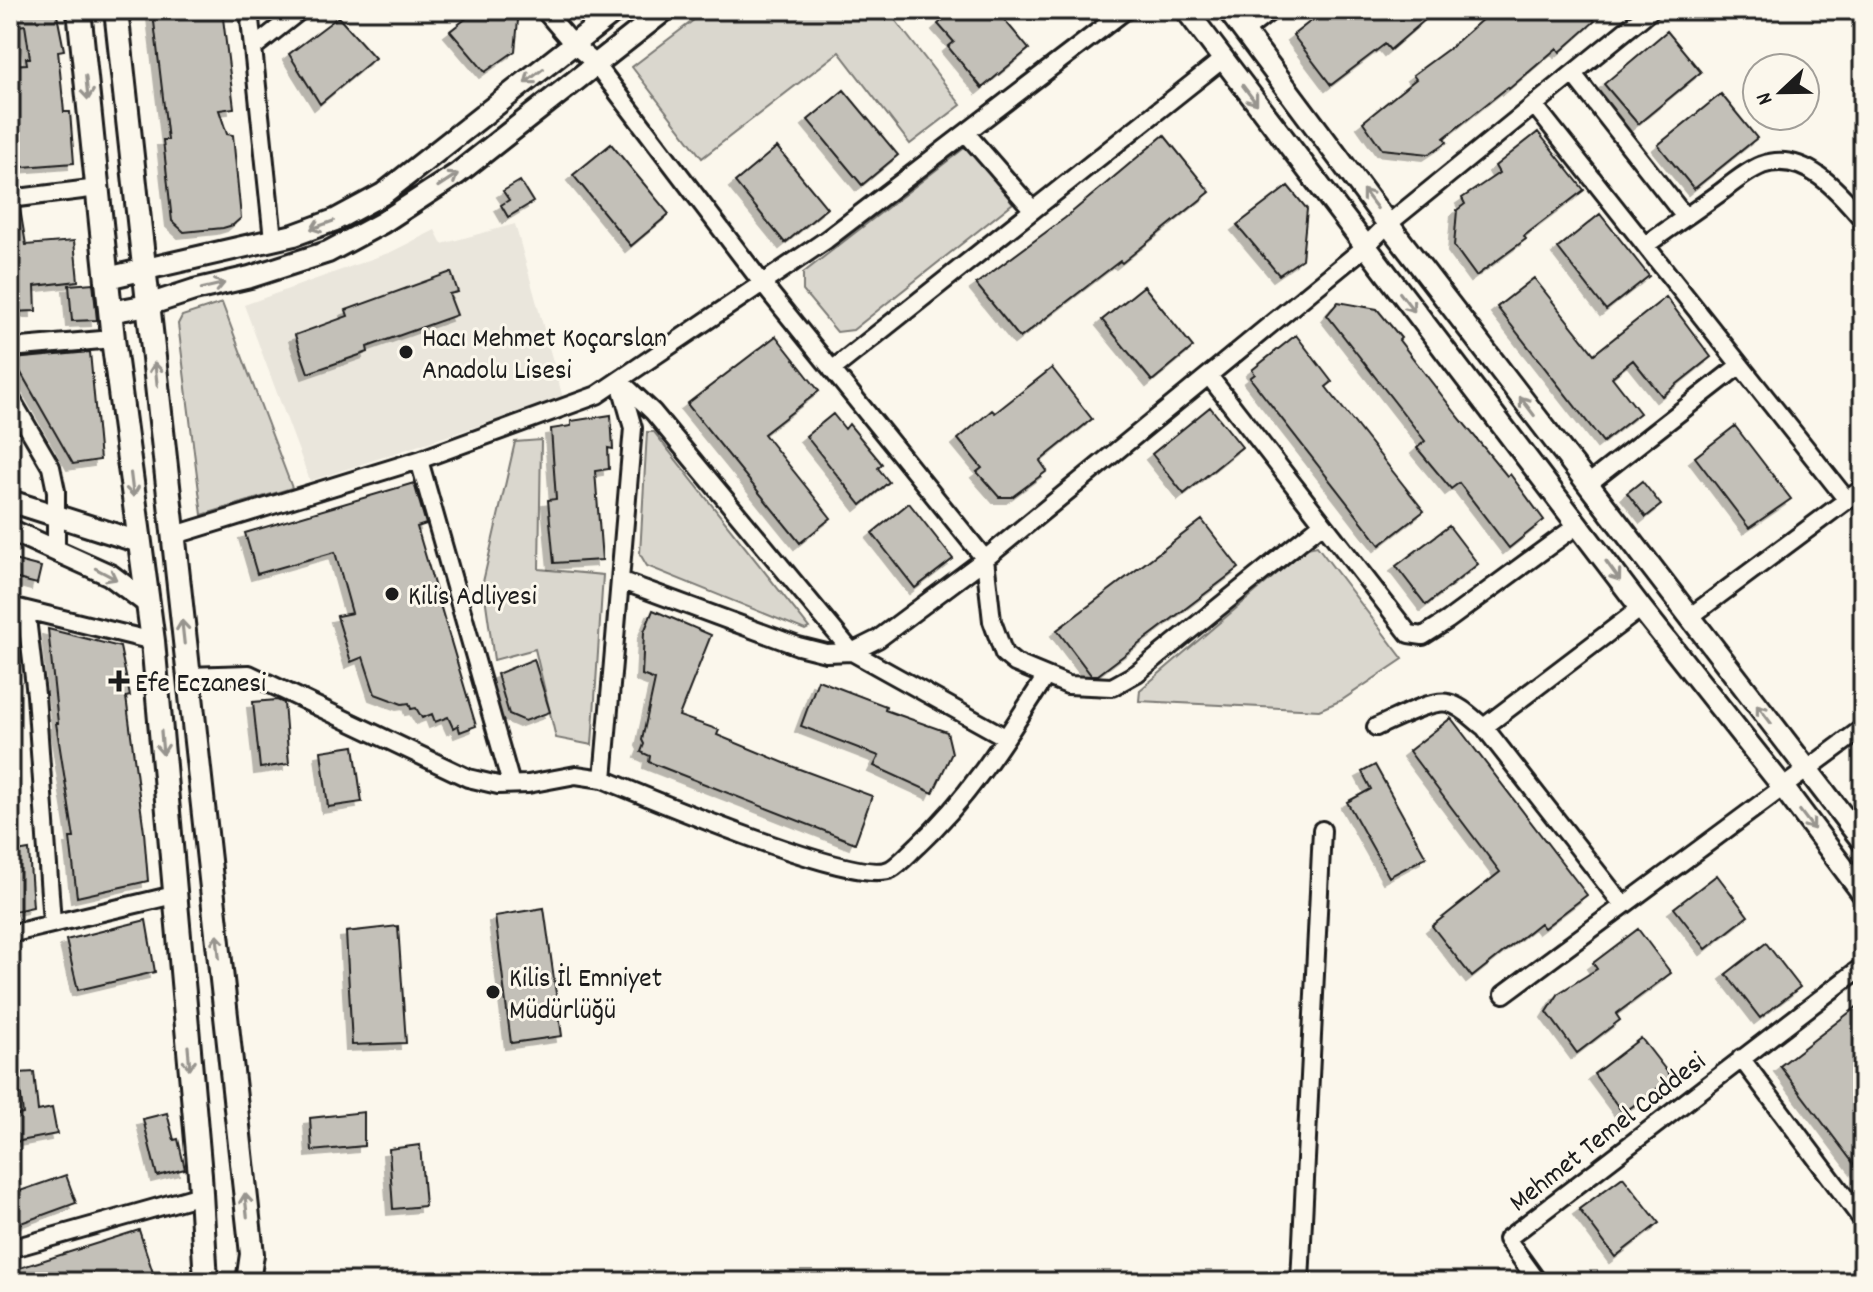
<svg xmlns="http://www.w3.org/2000/svg" width="1873" height="1292" viewBox="0 0 1873 1292" font-family="Dekko,sans-serif">
<style>
.built{fill:#eae6dc}
.green{fill:#dad7ce;stroke:#7b7a75;stroke-width:2}
.building{fill:#c3c0b8;stroke:#1c1c1c;stroke-width:2;filter:url(#shadow)}
.lines{fill:none;stroke-linecap:round;stroke-linejoin:round}
.minor-casing{stroke:#1c1c1c;stroke-width:22}
.tertiary-casing{stroke:#1c1c1c;stroke-width:26}
.secondary-casing{stroke:#1c1c1c;stroke-width:28}
.minor{stroke:#fbf7ec;stroke-width:16}
.tertiary{stroke:#fbf7ec;stroke-width:20}
.secondary{stroke:#fbf7ec;stroke-width:22}
.oneway{stroke:#97948e}
.poi-dot{fill:#1c1c1c;stroke:#fbf7ec;stroke-width:3}
.labels{text-anchor:middle;stroke-width:6;stroke-linejoin:round;paint-order:stroke}
.poi-label{font-size:28px;fill:#1c1c1c;stroke:#fbf7ec;text-anchor:start}
.street-label{font-size:28px;fill:#1c1c1c;stroke:#fbf7ec}
</style>
<defs>
<filter id="shadow"><feDropShadow dx="-6" dy="6" stdDeviation="0" flood-color="#0004"/></filter>
</defs>
<rect width="100%" height="100%" fill="#fbf7ec"/>
<filter id="ink" filterUnits="userSpaceOnUse"><feTurbulence type="fractalNoise" baseFrequency=".0125" numOctaves="2"/><feDisplacementMap in="SourceGraphic" scale="16" xChannelSelector="R" yChannelSelector="G"/><feConvolveMatrix kernelMatrix="1 2 1 2 8 2 1 2 1" color-interpolation-filters="sRGB"/></filter>
<g filter="url(#ink)">
<!-- built -->
<path class="built" d="M515 224 563 398 310 481 244 305 391 252 435 230 442 244Z"/>
<!-- green -->
<path class="green" d="M707 10H902L893 17 961 105 910 144 839 52 702 158 632 67Z
M967 146 1013 203 853 330 837 332 803 291V273Z
M222 303 292 488 202 515 178 324 182 316Z
M647 432H654L809 628 805 630 647 566 640 554Z
M541 440 539 569 603 575 592 745 556 738 535 649 494 660 483 582 515 442Z
M1317 546 1403 659 1342 700 1319 710 1139 701 1140 690 1307 548Z"/>
<!-- building -->
<path class="building" d="M10 10H56L64 50 58 51 64 112H70L74 163 10 168V65L27 64 26 58H30L25 25 10 27Z
M177 10H222L234 108 219 110 227 134 233 135 241 218 233 225 223 228 184 232 172 221 163 140H168L153 13Z
M477 10H519L515 51 485 72 450 31Z
M954 10H986L991 16 997 11 1029 49 982 88 948 47 954 42 938 24Z
M1325 10H1416L1425 20 1390 50 1385 44 1331 85 1293 35Z
M1493 10H1585L1595 21 1560 52 1557 48 1509 89 1508 87 1444 138 1447 142 1429 154 1382 149 1363 122 1416 79 1413 75 1451 47Z
M338 17 375 58 320 104 289 54Z
M1667 31 1701 72 1638 124 1604 84Z
M844 90 898 155 862 185 808 120Z
M1721 94 1757 138 1694 189 1658 145Z
M1538 132 1584 190 1524 236 1526 239 1476 276 1454 246 1457 210 1465 204 1462 198 1499 173 1495 166Z
M1164 135 1210 192 1122 263 1120 261 1020 338 976 284 1065 218Z
M611 144 669 214 631 246 573 175Z
M777 147 827 208 785 243 735 182Z
M520 181 533 202 508 217 501 205 509 200 503 191Z
M1288 186 1307 209 1302 259 1279 275 1237 225Z
M20 209 26 245 74 241 78 281 35 286 36 311 10 312V210Z
M1600 214 1649 276 1606 310 1558 248Z
M451 272 458 292 449 294 457 315 367 347 368 352 308 373 295 335 348 316 346 310Z
M1534 278 1594 354 1666 297 1711 357 1662 396 1633 360 1612 377 1640 413 1603 442 1497 307Z
M93 283 97 320 72 321 69 285Z
M1144 286 1193 347 1152 381 1102 320Z
M1338 302 1377 309 1401 338 1399 340 1457 415 1507 476 1510 474 1544 520 1509 548 1459 483 1451 489 1417 448 1425 441 1327 315Z
M1296 335 1332 382 1326 387 1424 511 1380 545 1250 378 1255 374 1252 370Z
M776 336 819 391 764 434 831 518 800 543 687 404Z
M90 352 100 460 73 464 13 359Z
M1052 368 1092 419 1040 461 1047 471 1012 497H999L977 472 982 468 958 439 992 410 995 413Z
M1210 407 1242 447 1184 494 1152 454Z
M833 414 845 429 849 424 882 464 878 468 889 482 861 505 806 436Z
M611 415 613 449 608 448 609 469 595 471 602 560 554 563 548 500 556 499 551 429 571 426V421Z
M1735 426 1791 499 1749 528 1695 457Z
M1642 481 1661 505 1646 517 1627 493Z
M414 483 426 524 417 527 476 726 460 732 458 725 453 728 448 717 435 722 432 714 422 718 416 708 411 709 409 703 402 704 375 694 363 657 351 662 337 616 352 613 335 552 257 574 245 533Z
M909 503 953 559 915 588 872 533Z
M1202 520 1239 568 1098 675H1091L1057 630Z
M1449 526 1478 564 1426 605 1396 566Z
M10 559 41 567 37 584 10 577Z
M653 610 711 635 679 716 719 730 717 735 794 767 872 796 855 843 649 762 650 756 641 752 644 744 642 740 655 680 642 675 644 632Z
M48 629 120 647 130 696 126 697 144 832 148 881 77 897 70 838H74L56 723H58Z
M534 659 550 712 525 721 509 714 497 674Z
M818 680 886 706 885 710 947 732 952 753 933 793 874 766 879 756 801 726Z
M277 700 284 703 289 764 260 768 253 702Z
M1451 718 1587 895 1544 928 1540 923 1472 977 1432 926 1500 872 1409 751Z
M354 746 362 802 328 807 321 751Z
M1375 765 1426 857 1389 877 1347 802 1371 789 1362 772Z
M29 850 33 907 10 912V853Z
M1717 875 1748 916 1706 949 1674 908Z
M544 908 562 1036 511 1043 495 916Z
M146 920 155 972 78 990 66 940Z
M398 926 406 1043 352 1045 346 932Z
M1638 929 1671 973 1616 1014 1620 1020 1577 1053 1547 1012 1559 993 1597 969 1593 963Z
M1766 943 1800 987 1760 1018 1726 974Z
M1863 1002V1176L1780 1066Z
M1641 1038 1672 1078 1623 1113 1594 1074Z
M34 1072 38 1111 52 1108 57 1134 10 1143V1117L23 1114 18 1073Z
M364 1112V1146L312 1151 310 1118Z
M167 1113 174 1140 178 1139 185 1169 157 1176 143 1119Z
M420 1145 425 1206 393 1209 389 1149Z
M66 1175 76 1203 21 1223 11 1194Z
M1623 1177 1659 1223 1615 1257 1579 1209Z
M139 1230 156 1282H10V1271Z"/>
<g class="lines">
<!-- minor casing -->
<g class="minor-casing">
<path id="minor" d="M249 10 273 239
M544 10 574 45 595 63 762 283 985 559 992 621 1004 654 1015 663 1068 685 1112 687 1137 673 1323 523
M1245 31 1272 10
M253 48 301 10
M1573 74 1685 217
M1535 106 1847 500
M966 133 1033 210
M10 199 98 188
M1646 245C1671 227 1696 210 1721 192 1734 182 1747 171 1762 165 1804 150 1839 191 1863 220
M10 348 113 339
M832 370 1223 59
M1209 376 1409 634 1423 636 1448 620 1579 524
M619 380 653 412 852 652 1005 737
M10 397 51 467 56 491V551
M419 460 511 784
M1588 484 1740 365
M172 536 419 460 597 395 826 240 1126 10
M622 581 798 646 826 653 852 652 878 639 985 559 1365 247 1388 224 1651 10
M10 606 153 641
M26 610 36 695 52 923
M1691 616 1863 488
M188 676 249 674 468 778 498 785 528 784 576 775 603 779C648 797 856 887 891 869 900 864 910 852 918 845 970 797 1008 735 1046 676
M1376 727C1393 720 1431 699 1448 703 1462 706 1473 719 1484 727L1623 905
M1484 727 1641 608
M603 779 633 428 620 382
M10 934 174 895
M1504 994 1863 728
M1741 1058 1863 1221
M10 1249 201 1195
M1300 1282 1322 830
M1538 1282 1507 1239 1863 966"/>
</g>
<!-- tertiary casing -->
<g class="tertiary-casing">
<path id="tertiary" d="M1186 10 1641 608 1783 787 1863 894
M1228 10 1388 224 1863 842
M107 278 294 235 335 220 383 194 617 10
M110 312 148 305 194 290 250 277 328 252 382 223 457 174 665 10
M10 501 139 542
M10 530 110 575 146 602"/>
</g>
<!-- secondary casing -->
<g class="secondary-casing">
<path id="secondary" d="M79 10 113 339 153 641 200 1175 206 1282
M116 10 252 1254 248 1282"/>
</g>
<!-- minor -->
<use href="#minor" class="minor"/>
<!-- tertiary -->
<use href="#tertiary" class="tertiary"/>
<!-- secondary -->
<use href="#secondary" class="secondary"/>
</g>
<!-- one-way arrows -->
<defs><path id="oneway-shaft" d="M-6 0H5M1.5-3L5.5 0L1.5 3" fill="none" stroke-width="1.6" stroke-linecap="round" stroke-linejoin="round" transform="scale(2)"/></defs>
<g class="oneway">
<use href="#oneway-shaft" transform="translate(534 76) rotate(142)"/>
<use href="#oneway-shaft" transform="translate(87 88) rotate(84)"/>
<use href="#oneway-shaft" transform="translate(1250 95) rotate(53)"/>
<use href="#oneway-shaft" transform="translate(448 180) rotate(-33)"/>
<use href="#oneway-shaft" transform="translate(1370 199) rotate(-127)"/>
<use href="#oneway-shaft" transform="translate(322 225) rotate(160)"/>
<use href="#oneway-shaft" transform="translate(213 286) rotate(-13)"/>
<use href="#oneway-shaft" transform="translate(1407 302) rotate(52)"/>
<use href="#oneway-shaft" transform="translate(156 374) rotate(-96)"/>
<use href="#oneway-shaft" transform="translate(1527 406) rotate(-127)"/>
<use href="#oneway-shaft" transform="translate(132 485) rotate(83)"/>
<use href="#oneway-shaft" transform="translate(1613 571) rotate(54)"/>
<use href="#oneway-shaft" transform="translate(106 574) rotate(28)"/>
<use href="#oneway-shaft" transform="translate(183 632) rotate(-96)"/>
<use href="#oneway-shaft" transform="translate(1764 714) rotate(-127)"/>
<use href="#oneway-shaft" transform="translate(162 743) rotate(85)"/>
<use href="#oneway-shaft" transform="translate(1807 820) rotate(53)"/>
<use href="#oneway-shaft" transform="translate(218 946) rotate(-96)"/>
<use href="#oneway-shaft" transform="translate(189 1058) rotate(85)"/>
<use href="#oneway-shaft" transform="translate(246 1205) rotate(-96)"/>
</g>
</g>
<!-- markers -->
<g class="poi-dot">
<circle cx="406" cy="352" r="8"/>
<circle cx="392" cy="594" r="8"/>
<path d="M115 669h8v8h8v8h-8v8h-8v-8h-8v-8h8z"/>
<circle cx="493" cy="992" r="8"/>
</g>
<g class="labels">
<!-- poi labels -->
<g class="poi-label">
<text x="422" y="346">Hacı Mehmet Koçarslan<tspan x="422" dy="32">Anadolu Lisesi</tspan></text>
<text x="408" y="604">Kilis Adliyesi</text>
<text x="135" y="691">Efe Eczanesi</text>
<text x="509" y="986">Kilis İl Emniyet<tspan x="509" dy="32">Müdürlüğü</tspan></text>
</g>
<!-- street labels -->
<g class="street-label">
<text transform="translate(1606 1130) rotate(-38)" y="10">Mehmet Temel Caddesi</text>
</g>
</g>
<!-- margin -->
<rect width="1873" height="1292" fill="none" stroke="#fbf7ec" stroke-width="40"/>
<rect x="20" y="20" width="1833" height="1252" fill="none" stroke="#1c1c1c" stroke-width="3" filter="url(#ink)"/>
<!-- north arrow -->
<g transform="translate(1781 92) rotate(248)"><circle r="38" fill="#fbf7ec" stroke="#a29f99" stroke-width="2"/>
<path d="M0-6L14 30L0 20L-14 30Z" fill="#1c1c1c"/>
<text y="-12" font-size="22" font-weight="bold" text-anchor="middle" fill="#1c1c1c">N</text>
</g>
</svg>
